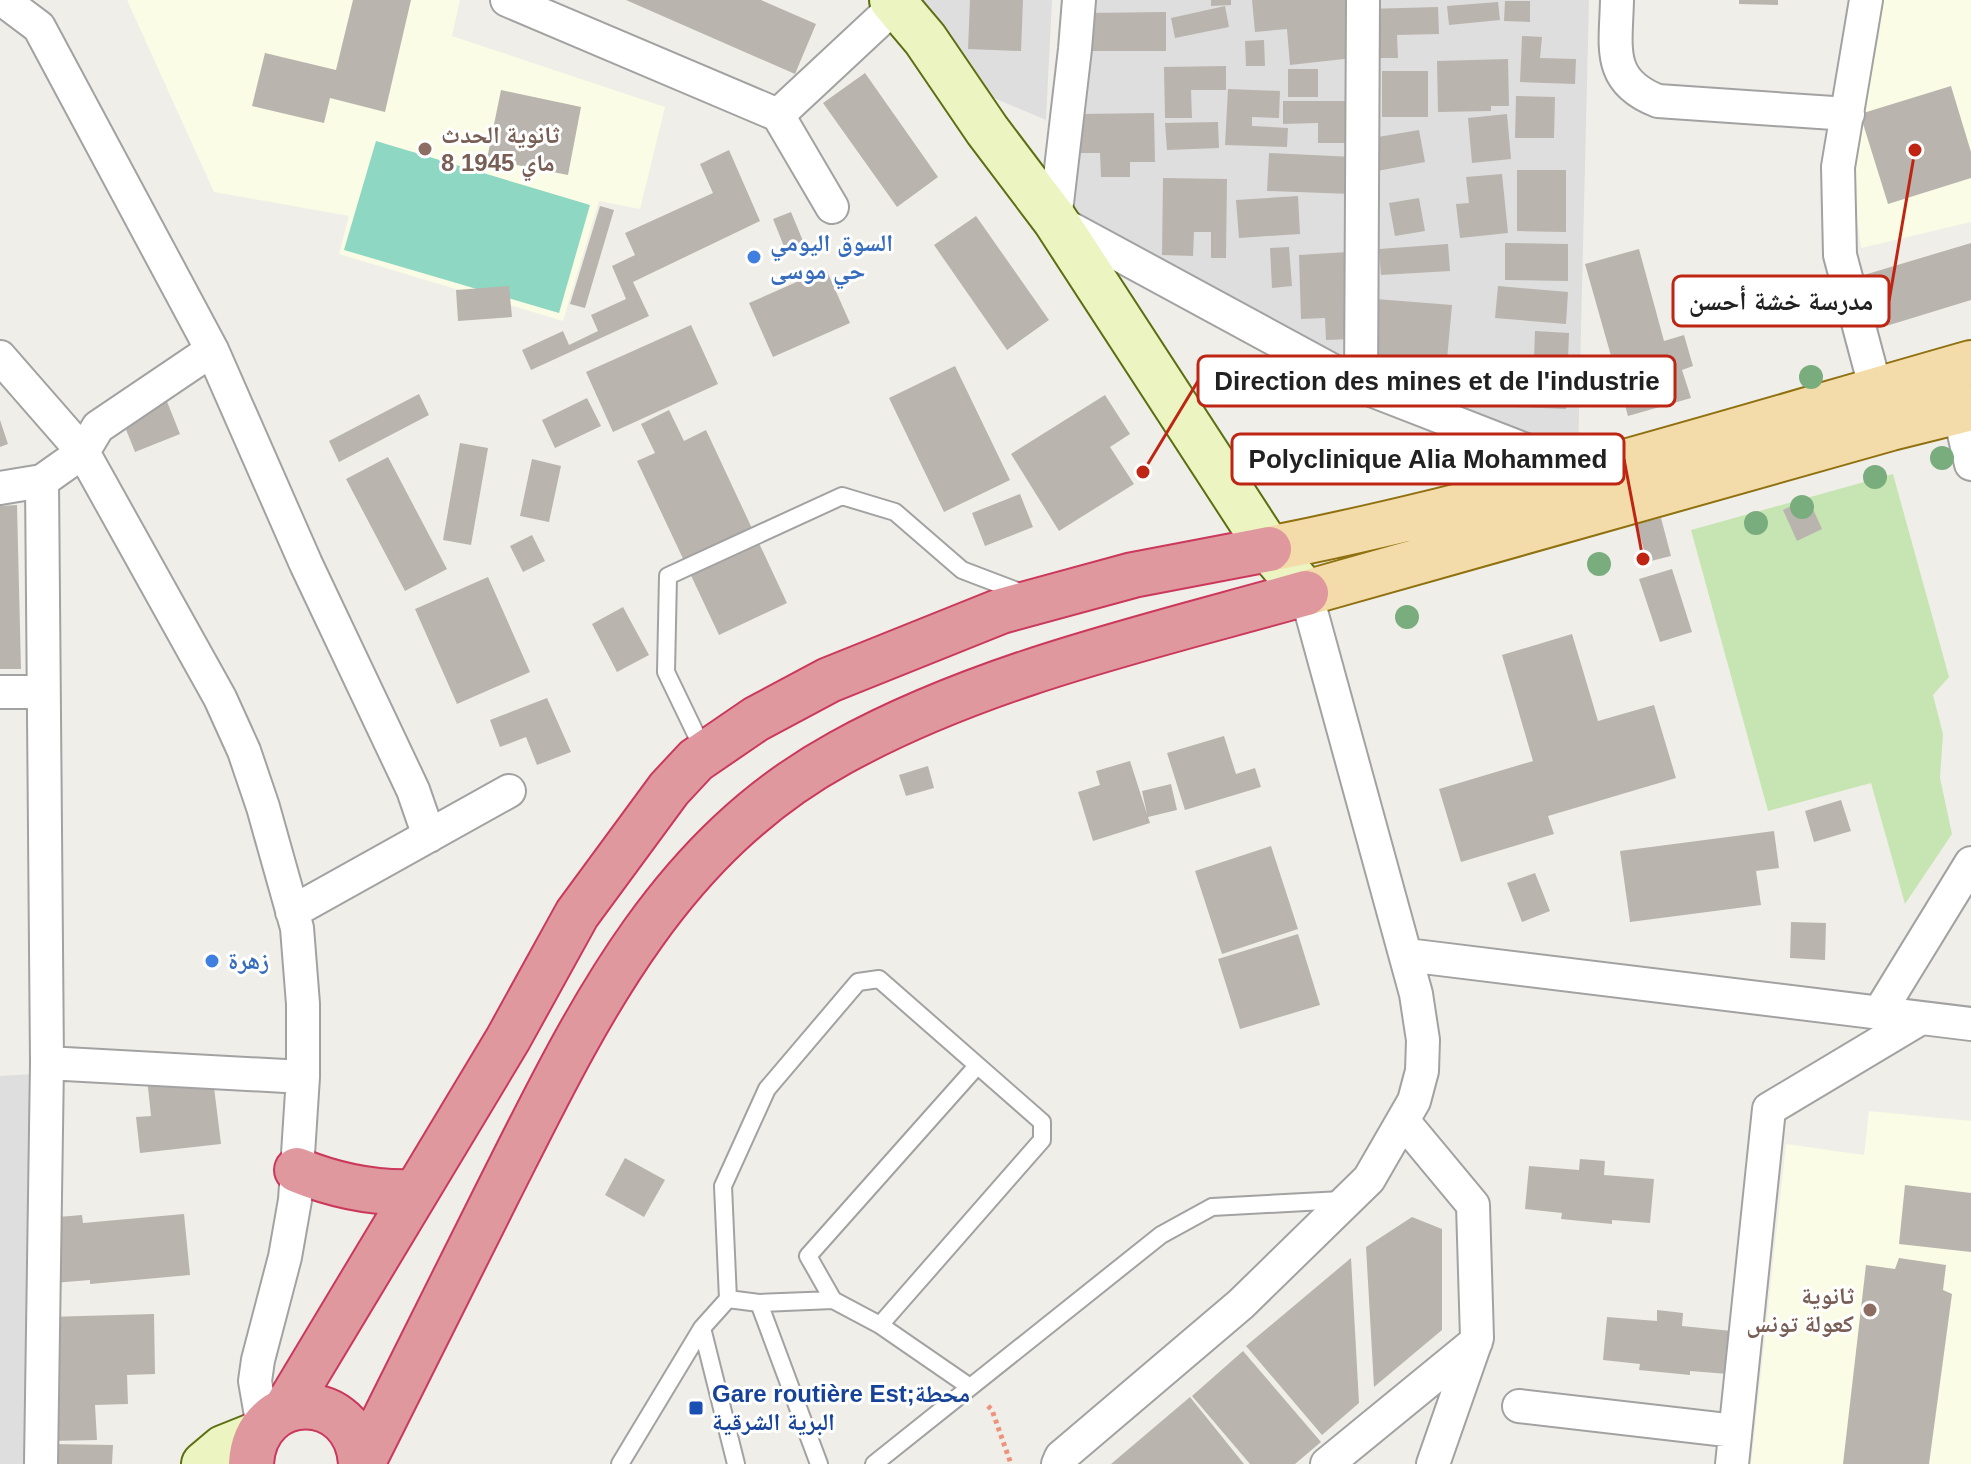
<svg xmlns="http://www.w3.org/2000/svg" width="1971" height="1464" viewBox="0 0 1971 1464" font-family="Helvetica,'Noto Naskh Arabic',sans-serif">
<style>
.residential{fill:#dfdede}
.education{fill:#fafce5}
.grass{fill:#c7e5b3}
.pitch{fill:#8ed7c2}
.building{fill:#b9b4ae}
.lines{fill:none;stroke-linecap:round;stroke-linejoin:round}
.lane-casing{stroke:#a2a2a2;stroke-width:20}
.street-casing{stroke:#a2a2a2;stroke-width:36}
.secondary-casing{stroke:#5b6f10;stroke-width:48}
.primary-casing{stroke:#8f710f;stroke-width:48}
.highway-casing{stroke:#cb385b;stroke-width:48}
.path{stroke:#ed937c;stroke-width:5;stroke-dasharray:4 4;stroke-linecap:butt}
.lane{stroke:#fff;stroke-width:16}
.street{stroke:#fff;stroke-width:32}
.secondary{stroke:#ecf4c2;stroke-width:44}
.primary{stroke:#f4dbaa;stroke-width:44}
.highway{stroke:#df989e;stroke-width:44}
.tree{fill:#79ad7e}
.education-dot{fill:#8d6e63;stroke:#fff;stroke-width:3}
.shop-dot{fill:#3f7fe0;stroke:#fff;stroke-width:3}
.transit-dot{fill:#1a4fb4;stroke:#fff;stroke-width:3}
.labels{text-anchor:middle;stroke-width:6;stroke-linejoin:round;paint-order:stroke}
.education-label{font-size:24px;font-weight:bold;fill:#785e54;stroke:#fff;text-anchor:start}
.shop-label{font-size:24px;font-weight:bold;fill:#366cbe;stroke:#fff;text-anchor:start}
.transit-label{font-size:24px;font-weight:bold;fill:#164399;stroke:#fff;text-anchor:start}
.leader{fill:none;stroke:#be2513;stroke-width:3}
.callout-dot{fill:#be2513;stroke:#fff;stroke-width:3}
.callout{fill:#fff;stroke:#be2513;stroke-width:3}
.callout-label{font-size:26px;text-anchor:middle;font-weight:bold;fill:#212121}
</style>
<rect width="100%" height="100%" fill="#f0eee8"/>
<!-- residential -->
<path class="residential" d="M908 0H1052L1046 120 987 95Z
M1061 0H1589L1578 454 1045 238Z
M33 1074 35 1464H0V1076Z"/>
<!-- education -->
<path class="education" d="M127 0H460L452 36 665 107 640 209 599 201 563 321 339 254 349 216 214 192Z
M1882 0H1971V222L1861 248 1853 188 1863 113 1879 36Z
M1869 1111 1971 1121V1464H1751L1786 1144 1864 1155Z"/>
<!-- grass -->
<path class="grass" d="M1893 474 1949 677 1933 695 1943 734 1940 778 1952 834 1905 904 1871 783 1768 811 1691 530Z"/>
<!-- pitch -->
<path class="pitch" d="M376 141 590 205 559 313 344 250Z"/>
<!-- building -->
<path class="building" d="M353 0H411L385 112 330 98 324 123 252 106 265 53 336 70Z
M626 0H761L816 24 795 74Z
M970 0H1023L1021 51 968 49Z
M1211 0H1231V5L1211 6Z
M1252 0H1352L1353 58 1290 65 1287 29 1255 32Z
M1739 0H1778V5L1739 4Z
M1505 1H1530V22L1504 21Z
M1498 2 1500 20 1449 25 1447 6Z
M1225 6 1229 27 1175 38 1171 18Z
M1438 7 1439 34 1397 35 1398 58H1367L1366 9Z
M1166 12V51H1085L1084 13Z
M1522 36 1542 37 1540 58 1576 59 1575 84 1520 82Z
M1264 40 1265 66H1246L1245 41Z
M1508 59 1509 106H1491V111L1438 112 1437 61Z
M1226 66V90H1191L1192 118H1165L1164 67Z
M1288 69H1318V97H1288Z
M1382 71H1428V117H1382Z
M865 73 938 177 897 207 823 103Z
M1951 86 1971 152V178L1888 204 1860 114Z
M1228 89 1280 91 1279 118 1252 117V126L1288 128 1287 147 1225 145Z
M501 90 581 107 568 175 487 159Z
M1516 96 1555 97 1554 138H1515Z
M1283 101H1356V143H1318V123L1283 124Z
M1154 113 1155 162H1130V177H1101L1100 153H1081V114Z
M1507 114 1511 159 1472 163 1468 118Z
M1218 122 1219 148 1167 150 1165 123Z
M1419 130 1425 162 1377 171 1372 138Z
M729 150 760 221 633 282 649 316 531 370 522 350 563 331 569 345 598 331 591 315 626 299 612 266 635 255 625 233 713 193 700 164Z
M1269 153 1354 157 1352 194 1267 191Z
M1517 170H1566V232L1517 231Z
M1502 174 1508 233 1460 238 1456 204 1469 203 1466 177Z
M1163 178 1227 179 1226 258H1211V232H1194L1193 256 1162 255Z
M1298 196 1300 234 1239 238 1236 200Z
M1419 198 1425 231 1395 236 1389 203Z
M600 206 614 210 585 308 570 304Z
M791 212 803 241 785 249 773 219Z
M976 216 1049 320 1007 350 934 245Z
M1505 243 1568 244V281L1505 280Z
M1971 243V300L1870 331 1854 278Z
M1448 244 1450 271 1381 275 1379 249Z
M1289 247 1292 286 1272 288 1270 248Z
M1639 249 1664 341 1684 335 1693 366 1682 370 1691 398 1628 416 1585 264Z
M1348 252 1352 339 1326 340 1325 318 1301 319 1299 255Z
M826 269 850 323 773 357 749 303Z
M509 286 512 317 458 321 456 290Z
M1498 286 1568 292 1566 324 1495 318Z
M1376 299 1452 305 1446 370 1370 364Z
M691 325 718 384 613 432 586 372Z
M1535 331 1569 333 1566 409 1515 407 1516 387 1533 388Z
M955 366 1010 480 944 512 889 398Z
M419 394 429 415 339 462 329 441Z
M1105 395 1130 434 1110 447 1134 484 1059 531 1011 454Z
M587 398 601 426 555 448 542 420Z
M166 399 180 434 135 452 121 417Z
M669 410 684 441 706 430 787 603 719 635 637 461 655 453 641 424Z
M0 420 8 444 0 447Z
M460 443 488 448 471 545 443 540Z
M388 457 447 569 405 591 346 479Z
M532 459 561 466 549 522 520 516Z
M1020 494 1033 527 985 546 972 513Z
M1808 498 1822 529 1797 541 1783 510Z
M17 505 21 669H0V506Z
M1661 518 1671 556 1647 562 1637 524Z
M532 535 545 561 523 572 510 546Z
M1672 569 1692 632 1660 642 1639 579Z
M488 577 530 672 457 704 415 609Z
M623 607 649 655 617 672 592 624Z
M1572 634 1598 721 1654 705 1676 778 1548 816 1554 834 1461 862 1439 789 1533 761 1502 655Z
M547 698 571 752 537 765 526 737 500 747 490 720Z
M1224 736 1236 774 1255 768 1261 787 1185 810 1167 753Z
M1130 761 1147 814 1142 791 1171 784 1177 810 1148 817 1150 823 1093 841 1078 792 1100 785 1096 771Z
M928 766 934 788 906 796 899 775Z
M1841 800 1851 831 1814 842 1805 811Z
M1774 831 1779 868 1756 871 1761 905 1630 922 1620 851Z
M1271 846 1298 929 1222 954 1195 871Z
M1535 873 1550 911 1522 922 1507 883Z
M1791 922 1826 923 1825 960 1790 958Z
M1298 934 1320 1005 1240 1029 1218 959Z
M212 1071 221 1144 140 1153 136 1117 151 1116 147 1078Z
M625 1158 665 1180 644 1217 605 1195Z
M1580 1159 1605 1161 1604 1175 1654 1179 1650 1223 1612 1220V1224L1561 1219 1562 1213 1525 1209 1529 1166 1579 1170Z
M1905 1185 1971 1193V1252L1899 1244Z
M184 1214 190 1275 90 1284V1280L53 1283 46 1218 82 1215 83 1223Z
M1412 1217 1442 1229V1330L1374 1387 1366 1247Z
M1351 1258 1359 1403 1322 1435 1246 1346Z
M1899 1258 1946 1265 1943 1290 1952 1294 1929 1464H1843L1866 1265 1895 1269Z
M1657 1310 1683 1313 1682 1326 1732 1331 1728 1374 1690 1371V1375L1639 1370 1640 1364 1603 1360 1607 1317 1657 1321Z
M154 1314 155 1374 127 1375 128 1404 95 1405 97 1440 50 1441 46 1317Z
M1243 1351 1321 1442 1295 1464H1250L1192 1396Z
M1190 1397 1244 1464H1111Z
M51 1444 113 1445 112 1464H50Z"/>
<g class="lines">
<!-- lane casing -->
<g class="lane-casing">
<path id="lane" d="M705 753 666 672 668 576 842 496 895 512 962 570 1025 594
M728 1299 759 1303 833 1300
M759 1303 819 1464
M970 1387 880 1325 833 1300 808 1256 977 1066
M620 1464 702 1328
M736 1464 702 1328 728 1299 723 1186 767 1089 858 982 879 979 1042 1122V1140L880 1325
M874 1464 1161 1235 1212 1207 1342 1200"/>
</g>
<!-- street casing -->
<g class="street-casing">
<path id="street" d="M3 0 39 27 212 350 306 564 413 790 429 836
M507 0 778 115 832 207
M1079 0 1075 49 1055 220 1361 386 1585 473
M1617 0C1616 47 1606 81 1658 101L1848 114
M1866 0 1838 167 1840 255 1876 390
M778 115 896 5
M0 357 83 452 220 698 244 751 263 807 297 928 303 1004V1077L295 1200 285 1257 258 1360 255 1381 263 1427
M1361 386 1363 0
M1959 412 1971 464
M0 488 42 481 83 452 98 427 212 350
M0 692H43
M292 912 509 791
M1407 955 1971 1024
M1879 1013 1971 863
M47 1063 303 1077
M1404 1122 1473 1205 1477 1338 1433 1464
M1519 1406 1735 1431
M41 1464 47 1063 42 481
M1058 1464 1061 1457 1241 1304 1369 1179 1414 1101 1422 1071 1423 1040 1416 994 1306 593
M1327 1464 1476 1342
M1732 1464 1769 1109 1921 1018"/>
</g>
<!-- secondary casing -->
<g class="secondary-casing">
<path id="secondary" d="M892 0 925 39 987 130 1055 220 1269 549 1306 593
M204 1464 223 1448 258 1434"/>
</g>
<!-- primary casing -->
<g class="primary-casing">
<path id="primary" d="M1269 549C1506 502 1738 429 1971 363
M1306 593 1891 428 1971 408"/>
</g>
<!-- highway casing -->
<g class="highway-casing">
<path id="highway" d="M297 1170C336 1186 373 1194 416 1192
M285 1410 508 1039 577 914 669 789 696 760 756 719 829 680 1001 611 1133 575 1269 549
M251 1464C255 1387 357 1388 361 1464
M362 1464C407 1374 452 1284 497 1194 584 1022 663 850 840 753 983 674 1150 637 1306 593"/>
</g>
<!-- path -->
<path class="path" d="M988 1406 992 1410 1011 1464"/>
<!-- lane -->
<use href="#lane" class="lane"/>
<!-- street -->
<use href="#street" class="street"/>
<!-- secondary -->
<use href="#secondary" class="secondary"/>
<!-- primary -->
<use href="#primary" class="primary"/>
<!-- highway -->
<use href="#highway" class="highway"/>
</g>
<!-- trees -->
<g class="tree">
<circle cx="1811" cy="377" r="12"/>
<circle cx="1942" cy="458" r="12"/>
<circle cx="1875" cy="477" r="12"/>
<circle cx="1802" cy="507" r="12"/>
<circle cx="1756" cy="523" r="12"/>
<circle cx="1599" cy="564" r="12"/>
<circle cx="1407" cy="617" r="12"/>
</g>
<!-- markers -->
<g class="education-dot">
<circle cx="425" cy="149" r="8"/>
<circle cx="1870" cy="1310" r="8"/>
</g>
<g class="shop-dot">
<circle cx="754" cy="257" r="8"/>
<circle cx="212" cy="961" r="8"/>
</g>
<rect class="transit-dot" x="688" y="1400" width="16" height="16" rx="4"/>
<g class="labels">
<!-- education labels -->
<g class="education-label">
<text x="441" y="143">ثانوية الحدث<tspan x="441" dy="28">8 ماي 1945</tspan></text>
<text x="1854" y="1304" text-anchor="end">ثانوية<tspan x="1854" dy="28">كعولة تونس</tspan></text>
</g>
<!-- shop labels -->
<g class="shop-label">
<text x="770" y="251">السوق اليومي<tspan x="770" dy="28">حي موسى</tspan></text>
<text x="228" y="969">زهرة</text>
</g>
<!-- transit labels -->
<g class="transit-label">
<text x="712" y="1402">Gare routière Est;محطة<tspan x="712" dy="28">البرية الشرقية</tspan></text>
</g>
</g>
<!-- callouts -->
<path class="leader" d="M1915 150L1889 301M1143 472L1198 381M1643 559L1624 459"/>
<g class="callout-dot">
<circle cx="1915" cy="150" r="8"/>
<circle cx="1143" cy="472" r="8"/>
<circle cx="1643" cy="559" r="8"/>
</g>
<g class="callout">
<rect x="1673" y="276" width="216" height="50" rx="8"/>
<rect x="1198" y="356" width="477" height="50" rx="8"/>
<rect x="1232" y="434" width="392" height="50" rx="8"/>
</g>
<g class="callout-label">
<text x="1781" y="310">مدرسة خشة أحسن</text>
<text x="1437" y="390">Direction des mines et de l'industrie</text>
<text x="1428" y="468">Polyclinique Alia Mohammed</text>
</g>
</svg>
